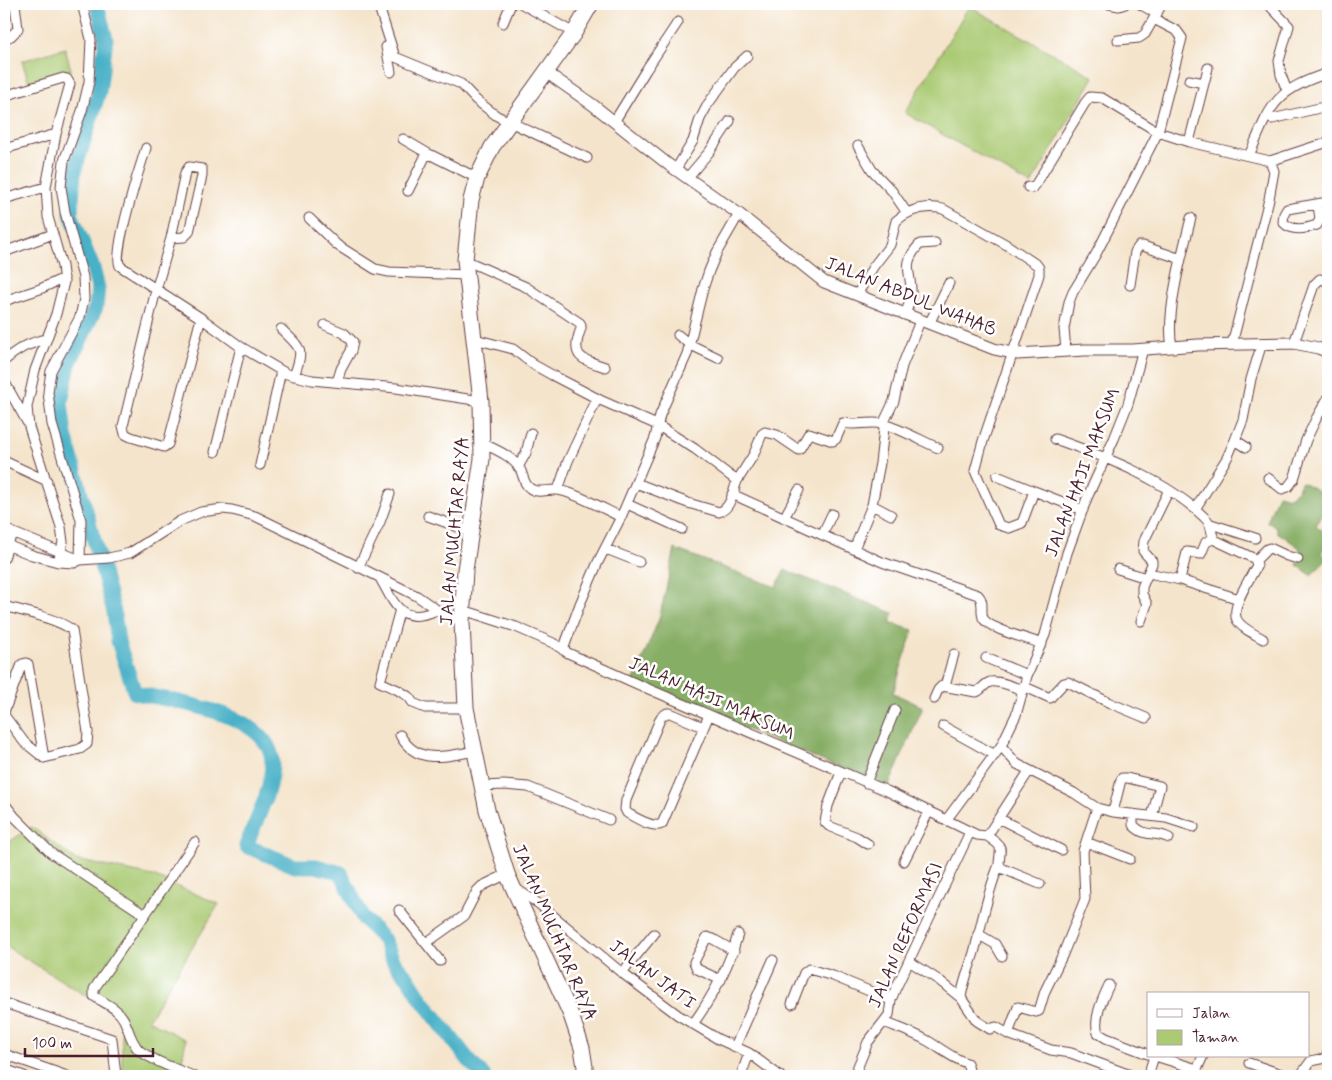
<svg xmlns="http://www.w3.org/2000/svg" width="1332" height="1080" viewBox="0 0 1332 1080" font-family="Mynerve,sans-serif">
<style>
.green{fill:#aaca73;stroke:#7a744f}
.forest{fill:#87ae65;stroke:#686648}
.lines{fill:none;stroke-linecap:round;stroke-linejoin:round}
.river{stroke:#48b1c7;stroke-width:15}
.minor-casing{stroke:#643d43;stroke-width:11}
.tertiary-casing{stroke:#643d43;stroke-width:13}
.trunk-casing{stroke:#643d43;stroke-width:17}
.minor{stroke:#fff;stroke-width:9}
.tertiary{stroke:#fff;stroke-width:11}
.trunk{stroke:#fff;stroke-width:15}
.labels{text-anchor:middle;stroke-width:5;stroke-linejoin:round;paint-order:stroke}
.street-label{font-size:18px;fill:#4a1f2b;stroke:#fff}
</style>
<rect width="100%" height="100%" fill="#fff"/>
<filter id="ink" filterUnits="userSpaceOnUse"><feTurbulence type="fractalNoise" baseFrequency=".02" numOctaves="2"/><feDisplacementMap in="SourceGraphic" scale="10" xChannelSelector="R" yChannelSelector="G"/><feConvolveMatrix kernelMatrix="1 2 1 2 8 2 1 2 1" color-interpolation-filters="sRGB"/></filter>
<filter id="wash" filterUnits="userSpaceOnUse"><feTurbulence type="fractalNoise" baseFrequency=".0096" numOctaves="4" result="noise"/><feDisplacementMap in="SourceGraphic" scale="20" xChannelSelector="R" yChannelSelector="G"/><feGaussianBlur stdDeviation="1.12" result="paint"/><feColorMatrix in="noise" values="0 0 0 0 0 0 0 0 0 0 0 0 0 0 0 0 0 1.4 0 .05"/><feComposite in="paint" operator="in"/></filter>
<g filter="url(#wash)">
<rect width="100%" height="100%" fill="#f4e4cb"/>
<!-- green -->
<path class="green" d="M969 6 1094 77 1031 185 905 113Z
M65 48 71 70 29 83 22 61Z
M32 827 76 860 153 876 219 904 148 1020 186 1040 179 1076H124L122 1071V1018L4 945V845Z"/>
<!-- forest -->
<path class="forest" d="M1301 482C1310 485 1316 490 1325 495L1320 506 1325 509 1316 526 1328 534V540L1321 553 1328 559 1311 575 1297 565 1301 556 1299 551 1300 548 1277 532V528L1267 522 1278 494 1289 497 1297 491Z
M675 549 776 587 785 570 893 613 890 623 913 630 893 693 923 707 888 788 633 682 659 619Z"/>
<g class="lines">
<!-- river -->
<path class="river" d="M97 4 106 39 99 92 74 173 71 214 93 268 98 288 96 307 69 364 61 402 65 435 114 612 118 641 135 693C171 701 273 713 272 763 272 791 256 820 246 846L295 866H316L341 873 363 918 384 940 394 962 408 978 422 1000 471 1063 484 1076"/>
</g>
</g>
<g filter="url(#ink)">
<g class="lines">
<!-- minor casing -->
<g class="minor-casing">
<path id="minor" d="M378 4 395 57 461 84 476 100 497 116 587 158
M522 4 574 33
M1109 4 1119 6 1125 4
M1140 4 1157 14
M1268 4 1289 26 1279 61 1281 75 1287 91
M503 23 511 4
M4 39 11 36 18 29 15 4
M1118 40 1139 38 1145 34 1162 4
M386 47 391 72
M1189 80 1204 83
M4 96 63 78 67 79 70 84 56 134 46 187 48 217 62 266 64 282 56 314 35 370 27 407 29 427 61 527 63 542 58 562
M1272 119 1328 106
M614 122 646 70 678 22
M403 139 427 153 477 178
M1189 142 1208 68
M858 146 872 170 892 191 907 213
M146 148C140 166 112 254 120 266L201 318 241 347 287 374 312 380 396 388 481 401
M4 149 56 134
M1249 156C1271 105 1273 91 1328 73
M676 169 693 141 700 119 708 104 734 68 747 56
M688 177 710 151 730 121
M1028 187 1033 188 1036 184 1085 103 1090 97 1102 98 1158 132 1189 142 1270 161 1328 142
M408 191 427 153
M4 199 46 187
M1318 205 1320 219 1317 225C1305 229 1292 232 1283 222L1284 214 1287 209 1328 202
M309 218 337 245 375 269 389 272 467 275
M171 238 184 237 189 232 202 176V169L189 167 185 173 171 238 156 290 123 426 125 434 131 437 164 447 168 444 201 318
M4 252 53 234
M465 260 526 287 580 323C582 327 581 329 579 334 571 359 585 360 605 367
M1130 285 1135 252 1139 246H1143L1181 259
M857 295 873 267 890 245 896 221C910 209 925 205 943 209L1007 245 1037 265 1039 268V275L983 441 975 471 999 525 1009 528 1022 523 1034 491 1083 510
M4 301 40 289 64 278
M905 315C907 309 910 302 911 296 913 273 899 266 920 244L935 243
M929 324 949 283
M325 325 344 333 353 342 351 351 341 369 337 382
M281 329C302 349 304 348 294 376
M678 335 689 344 718 358
M475 339 513 349 534 365 552 375 600 400 657 425 695 449 737 481C733 491 731 509 719 512L688 503 636 483
M1294 343 1314 285 1320 279 1328 281
M1232 344 1269 199 1274 171 1270 161
M1172 346C1165 314 1183 251 1191 218
M1066 350 1064 329 1069 302 1073 292 1096 254 1158 132 1182 38 1177 31 1154 19
M4 361C17 349 30 342 47 339
M4 381 27 422
M1055 439C1106 457 1169 481 1207 520 1213 527 1210 534 1215 540L1255 559 1257 565C1251 577 1230 607 1237 620 1242 629 1255 634 1263 639
M1235 440 1246 447
M482 443C496 450 511 455 520 469 524 476 523 484 531 489 539 494 548 489 557 490 572 491 606 510 621 517
M215 452 241 347
M4 461 47 481
M260 465 281 371
M518 467 526 453 531 433
M997 476 1034 491
M1268 478 1282 489 1288 487 1294 479 1306 440 1316 419 1328 398
M737 481 754 454 762 434 765 432 777 435 799 450 809 433 833 441 836 439 843 423C856 426 869 421 883 424 901 429 920 440 938 448
M558 490 568 461 597 399
M732 494 882 562 978 595C985 602 980 610 983 618 988 629 1030 639 1042 644
M627 504 682 529
M872 505 891 515
M1195 509 1227 458 1235 440 1243 420 1251 379 1262 343
M428 516 470 531
M784 518 799 490
M1211 524 1255 538
M4 529 80 560
M822 535 832 514
M4 544 32 555 58 562 74 563 80 560 109 558 130 553 180 521 201 512 223 509 232 510 255 516 345 560 417 596 437 610 462 622
M606 549 639 562
M854 549 872 505 880 463 885 420 894 401 902 366 920 321
M4 558 12 533
M80 560 81 520 52 424 48 392 51 371 80 317 84 299 83 277 65 212 61 187 64 161 82 111 89 82 91 39 82 4
M1256 560 1267 549 1270 548 1287 556 1298 559
M358 568 380 522 390 494
M1118 569 1146 578
M1149 573 1180 580 1239 599
M380 578C395 605 401 626 437 610
M1180 580 1187 552 1201 554 1206 542 1213 539
M4 606C22 611 59 619 72 630L88 732 87 744 80 749 44 758 24 742 4 715
M400 609 380 682 398 690 409 697 413 703 425 708H466
M463 610 516 627 553 643 568 653 637 684 887 791 977 835 987 836 989 833 1029 771
M1141 621 1147 604 1142 594V587L1152 564V561L1143 551 1144 541 1169 490
M563 650 580 604 598 562 621 517 655 438 660 415 687 354 703 289 709 271 717 252 739 214
M986 658 1027 675
M945 686 954 654
M1023 686 1050 698 1064 683 1068 682 1110 703 1146 718
M934 699 938 690 942 686 976 692C982 690 984 684 990 682 999 680 1014 687 1022 690
M4 712 22 664 26 663 28 664 44 758
M943 726 995 755
M703 727 670 713H667L661 717 626 800 625 809 627 813C636 818 653 829 662 824L709 715
M400 735C417 766 446 756 475 751
M1001 746 1017 764 1074 793 1097 808 1113 812 1166 818 1194 827
M841 772 828 806 825 822 829 826 857 837 868 844
M866 783 895 710
M482 786 504 785 528 787 609 820
M4 803 15 817 51 853 145 915
M1113 812 1121 780 1122 778H1127L1160 786 1152 816
M1133 814V825C1147 839 1154 830 1169 838
M947 819 1001 746 1016 715 1027 676 1045 635 1067 553 1087 498 1114 439 1128 404 1143 349
M1000 819 1061 850
M987 836C1003 847 1001 845 999 863L1001 868 1040 884
M1086 842 1130 859
M904 861 929 811
M515 888 539 904 622 973 678 1015 718 1039 749 1053 780 1076
M399 910 440 961
M978 934 995 944 1002 956
M426 943 464 916 477 891 482 886 507 874
M909 961 940 981 961 998C963 980 972 963 976 945 983 918 988 891 999 865
M622 973 654 934
M721 980 697 969 694 962 707 937 713 939 734 951
M1109 985C1103 998 1093 1018 1098 1033L1106 1038 1148 1054
M961 998 977 1021 990 1029 996 1027 1008 1034 1051 1050 1071 1053 1133 1076
M4 1003 112 1039 116 1076
M792 1004 804 973 809 969 833 976 891 1000
M884 1022C899 1028 914 1033 928 1041 940 1048 955 1060 967 1063L969 1070 968 1076
M693 1024C713 996 729 967 738 934
M1008 1034 1018 1007 1036 1012 1039 1011 1045 991 1063 954 1085 899 1083 851 1097 808
M735 1047 773 960
M4 1054 67 1076
M1155 1056 1197 1069
M1249 1063 1287 1076
M4 1069 24 1076
M193 1076C176 1069 155 1062 140 1051 131 1043 129 1030 124 1020 118 1008 104 1003 94 996V989L195 842
M741 1076 749 1053
M854 1076 868 1042 889 1015 891 1000 896 988 970 832
M1148 1076 1154 1056
M1194 1076 1203 1056
M1300 1076 1311 1061 1326 1058 1328 1052"/>
</g>
<!-- tertiary casing -->
<g class="tertiary-casing">
<path id="tertiary" d="M546 72 593 105 669 165 739 214 824 282 994 349 1017 354 1085 350H1133L1198 345 1294 343 1318 348 1328 352"/>
</g>
<!-- trunk casing -->
<g class="trunk-casing">
<path id="trunk" d="M584 1076 585 1067 582 1048 571 1015 507 874 487 810 466 708 462 622 465 570 482 459 481 401 465 260 471 200 477 178 492 147 574 33 591 4"/>
</g>
<!-- minor -->
<use href="#minor" class="minor"/>
<!-- tertiary -->
<use href="#tertiary" class="tertiary"/>
<!-- trunk -->
<use href="#trunk" class="trunk"/>
</g>
</g>
<g class="labels">
<!-- street labels -->
<g class="street-label">
<text transform="translate(911 296) rotate(22)" y="6">JALAN ABDUL WAHAB</text>
<text transform="translate(1082 472) rotate(-69)" y="6">JALAN HAJI MAKSUM</text>
<text transform="translate(454 531) rotate(-85)" y="6">JALAN MUCHTAR RAYA</text>
<text transform="translate(712 698) rotate(24)" y="6">JALAN HAJI MAKSUM</text>
<text transform="translate(555 932) rotate(67)" y="6">JALAN MUCHTAR RAYA</text>
<text transform="translate(905 935) rotate(-66)" y="6">JALAN REFORMASI</text>
<text transform="translate(653 974) rotate(37)" y="6">JALAN JATI</text>
</g>
</g>
<!-- margin -->
<rect width="1332" height="1080" fill="none" stroke="#fff" stroke-width="20"/>
<!-- legend -->
<rect x="1147" y="992" width="162" height="65" fill="#ffffff" stroke="#b7a5aa"/>
<rect x="1157" y="1009" width="25" height="8" fill="#ffffff" stroke="#b7a5aa"/>
<text x="1192" y="1018" font-size="15" fill="#4a1f2b">Jalan</text>
<rect x="1157" y="1030" width="25" height="15" fill="#aaca73" stroke="#b7a5aa"/>
<text x="1192" y="1042" font-size="15" fill="#4a1f2b">Taman</text>
<!-- scale -->
<path d="M25 1048v8h128v-8" fill="none" stroke="#4a1f2b" stroke-width="2.5"/>
<text x="32" y="1048" font-size="15" fill="#4a1f2b" stroke="#ffffff" stroke-width="4" paint-order="stroke">100 m</text>
</svg>
